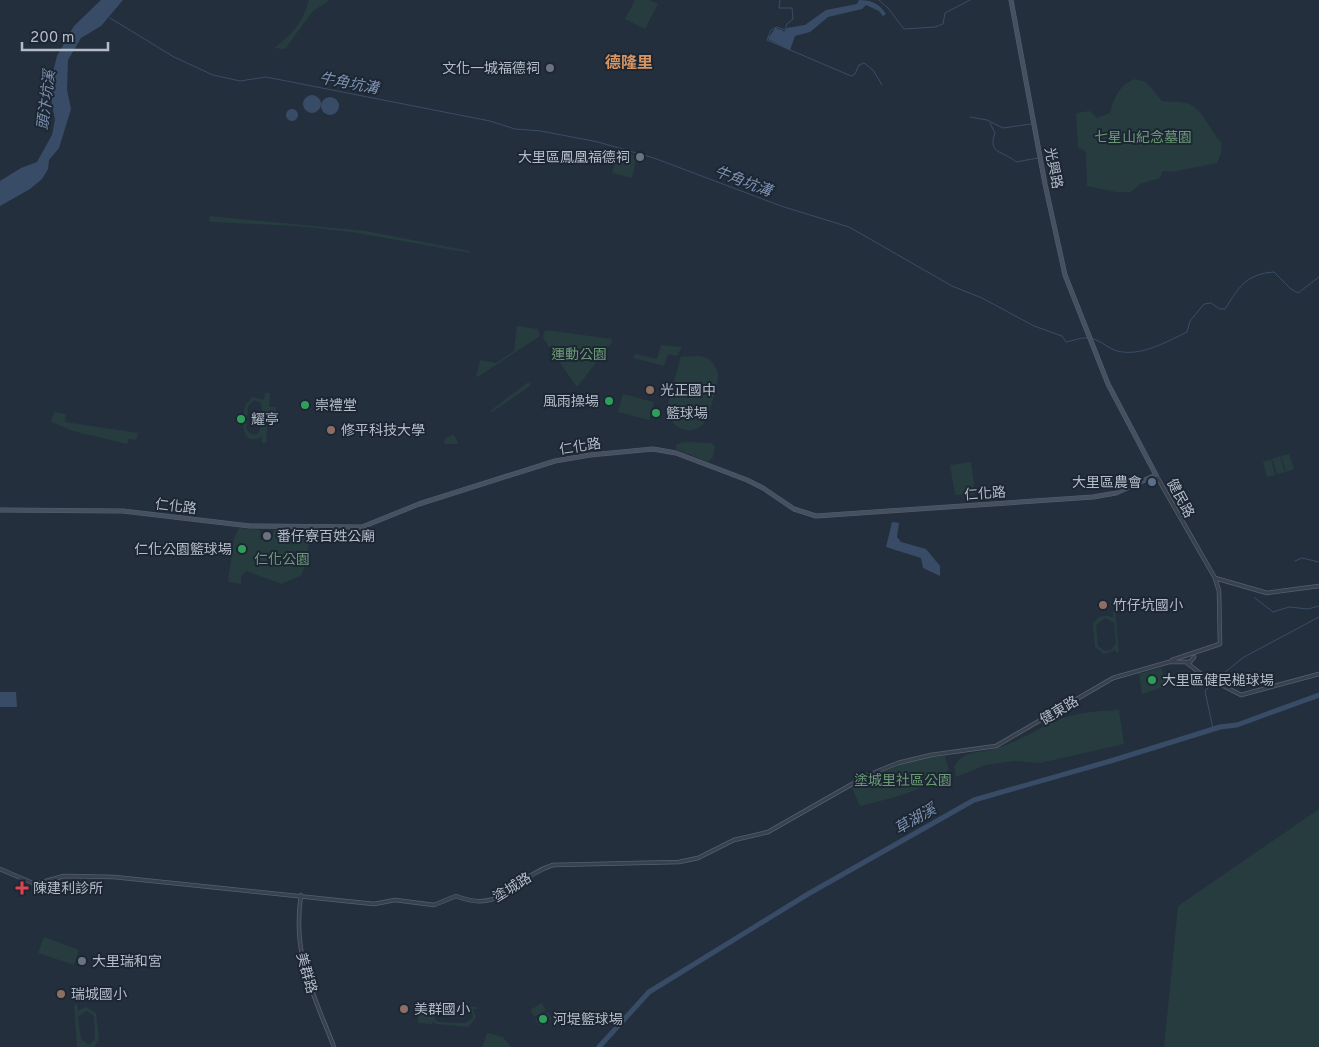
<svg xmlns="http://www.w3.org/2000/svg" width="1319" height="1047" viewBox="0 0 1319 1047" font-family="Overpass,'Noto Sans TC',sans-serif">
<style>
.green{fill:#263c3f;fill-rule:evenodd}
.water{fill:#394c67}
.lines{fill:none;stroke-linecap:round;stroke-linejoin:round}
.stream{stroke:#394c67;stroke-width:1}
.river{stroke:#394c67;stroke-width:5}
.tertiary-casing{stroke:#565f6c;stroke-width:4.5}
.secondary-casing{stroke:#565f6c;stroke-width:5}
.tertiary{stroke:#38414e;stroke-width:3}
.secondary{stroke:#465061;stroke-width:4}
.worship-dot{fill:#6b7280;stroke:#1d2633;stroke-width:2}
.education-dot{fill:#8d6e63;stroke:#1d2633;stroke-width:2}
.leisure-dot{fill:#2e9e5b;stroke:#1d2633;stroke-width:2}
.service-dot{fill:#5c6f8a;stroke:#1d2633;stroke-width:2}
.health-dot{fill:#e0444e;stroke:#1d2633;stroke-width:2}
.labels{text-anchor:middle;stroke-width:4;stroke-linejoin:round;paint-order:stroke}
.poi-label{font-size:14px;fill:#b4bcc9;stroke:#1d2633;text-anchor:start}
.park-label{font-size:14px;fill:#6b9a76;stroke:#1d2633}
.street-label{font-size:14px;fill:#b4bcc9;stroke:#1d2633}
.water-label{font-size:15px;font-style:italic;fill:#7c92b1;stroke:#1d2633}
.quarter-label{font-size:16px;font-weight:bold;fill:#d59563;stroke:#1d2633}
</style>
<rect width="100%" height="100%" fill="#242f3e"/>
<!-- green -->
<path class="green" d="M309 0H330L313 11 285 49 274 48C292 35 303 22 309 0Z
M635 0H649L658 4 645 29 625 19Z
M1135 79 1146 82 1162 101C1169 102 1178 101 1186 103 1203 107 1210 132 1222 143L1221 153 1217 163 1172 172 1163 171 1160 178 1140 184 1131 192H1116L1087 186 1086 153 1084 150 1078 148 1076 113 1090 111 1097 118 1110 113C1113 99 1120 84 1135 79Z
M618 151 637 155 632 178 612 173Z
M210 216 366 231 469 251 471 253 351 232 297 226 211 222 209 219Z
M517 326 538 329 540 336 476 378 480 360 496 363 514 351Z
M547 330 611 339 612 342 578 386H576L543 338 544 332Z
M661 345 682 347 677 356 668 354 664 366 633 358 635 354 657 359Z
M681 356C691 358 701 353 710 360 714 364 717 369 718 374 719 381 709 418 704 423 693 435 676 431 669 417L667 421 664 419Z
M527 383H530V386L492 412 490 411Z
M265 393H270L269 407H276L275 419H268L266 443H262V437C239 448 243 418 245 405L253 397 264 400ZM254 400 260 402C264 411 264 429 256 435L249 433 246 428 248 406Z
M623 394 654 402 649 420 618 412Z
M54 412 66 414 65 422 138 433 136 440 129 439 127 444 73 431 51 422Z
M453 434 458 442 457 444H444L445 439Z
M684 442 711 443 715 446 713 457 708 462 676 449 677 444Z
M1289 454 1294 469 1286 472 1281 456Z
M1280 456 1285 472 1277 474 1272 459Z
M1271 459 1275 475 1267 477 1263 462Z
M971 462 975 492 973 494 955 495 950 465Z
M239 528 260 530V540H270L274 530H311L307 557 302 575 282 584 246 571 241 577V584L228 582 234 538Z
M1113 611H1115L1119 652 1116 653V650L1104 654 1095 647 1093 624C1098 616 1105 614 1113 618ZM1105 618 1114 623 1116 643 1111 650 1105 651 1098 646 1096 625Z
M1161 668 1167 686 1142 694 1139 674Z
M1119 710 1124 744 1040 763 1014 761 986 765 956 777 954 766C966 749 978 754 995 749 1017 742 1037 729 1058 720 1077 712 1098 711 1119 710Z
M945 756 949 770C919 793 896 797 860 806L852 788C878 772 914 756 945 756Z
M1319 809V1047H1164L1178 906Z
M44 937 79 950 74 965 38 953Z
M542 1003 546 1010 534 1017 530 1010Z
M77 1004 78 1011 86 1007 96 1013 99 1040 94 1047H77L74 1005ZM86 1011 94 1016 95 1039 89 1045 81 1039 78 1017Z
M431 1004 477 1007V1009H473L476 1018 468 1027 436 1024 433 1021 432 1024 418 1023 419 1008 432 1009ZM440 1008 468 1009 472 1012 473 1018 465 1023 438 1022 434 1018V1013Z
M548 1012 552 1019 539 1026 535 1019Z
M487 1033 503 1037 511 1047H482Z"/>
<!-- water -->
<path class="water" d="M101 0H123L101 26 81 38 68 60 67 90 71 109 59 148 49 160 48 169 42 179 30 189 0 206V181L21 168 37 162 52 135 55 120 49 88 57 56 74 26Z
M859 0C871 0 879 3 886 14L883 16 879 11 866 5 862 9 828 17 810 32 795 36 790 50 768 39 775 28 782 30 784 32 787 28 805 25 826 10 857 4Z
M303 104a9 9 0 1 1 18 0a9 9 0 1 1-18 0Z
M321 106a9 9 0 1 1 18 0a9 9 0 1 1-18 0Z
M286 115a6 6 0 1 1 12 0a6 6 0 1 1-12 0Z
M892 522 899 523 897 537 901 542 926 549 940 566V576L923 568 921 558 886 547Z
M0 692H16L17 707H0Z"/>
<g class="lines">
<!-- stream -->
<path class="stream" d="M780 0 779 8H792L793 19 787 24 785 30 777 27 771 30 767 40 851 76 855 74 859 65 864 63 873 70 882 85
M879 0 888 8 904 29 935 27 943 24 945 13 970 0
M110 18 174 57 213 75 240 81 266 77 490 121 515 129 541 131 598 142 654 158 781 206 849 227 952 286 982 298 1034 326 1062 336 1066 342C1076 340 1086 335 1096 340 1104 343 1109 349 1117 351 1141 357 1166 342 1187 332L1190 321 1204 304 1211 303 1220 309H1225C1239 287 1246 274 1274 272L1291 289 1298 293 1319 277
M970 117 987 120 1003 128 1031 124
M990 123 995 133C987 154 1004 151 1016 162L1038 158
M1295 561 1302 558 1319 562
M1255 598 1273 612 1289 607 1308 609 1319 606
M1215 680 1244 657 1319 617
M1213 683 1205 691 1213 729"/>
<!-- river -->
<path class="river" d="M599 1047 649 992 808 894 974 800 1114 760 1220 727 1237 725 1319 695"/>
<!-- tertiary casing -->
<g class="tertiary-casing">
<path id="tertiary" d="M1156 475 1215 578 1219 591 1220 644 1172 660
M1215 578 1267 593 1319 586
M1187 663 1204 676 1241 695 1319 674
M0 869 35 884 64 876 114 877 374 904 395 900 434 905 456 896C502 915 512 878 553 865L679 862 698 858 734 840 768 832 868 775 898 763 931 755 996 746 1113 678 1169 662H1190L1194 657
M301 895C292 955 313 993 334 1047"/>
</g>
<!-- secondary casing -->
<g class="secondary-casing">
<path id="secondary" d="M0 510 123 511 250 526 362 527 419 504 555 461 590 455 653 449 676 453 747 480 763 488 794 509 816 516 1093 497 1116 493 1156 475 1108 384 1065 275 1045 184 1011 0"/>
</g>
<!-- tertiary -->
<use href="#tertiary" class="tertiary"/>
<!-- secondary -->
<use href="#secondary" class="secondary"/>
</g>
<!-- markers -->
<g class="worship-dot">
<circle cx="550" cy="68" r="5"/>
<circle cx="640" cy="157" r="5"/>
<circle cx="267" cy="536" r="5"/>
<circle cx="82" cy="961" r="5"/>
</g>
<g class="education-dot">
<circle cx="650" cy="390" r="5"/>
<circle cx="331" cy="430" r="5"/>
<circle cx="1103" cy="605" r="5"/>
<circle cx="61" cy="994" r="5"/>
<circle cx="404" cy="1009" r="5"/>
</g>
<g class="leisure-dot">
<circle cx="609" cy="401" r="5"/>
<circle cx="305" cy="405" r="5"/>
<circle cx="656" cy="413" r="5"/>
<circle cx="241" cy="419" r="5"/>
<circle cx="242" cy="549" r="5"/>
<circle cx="1152" cy="680" r="5"/>
<circle cx="543" cy="1019" r="5"/>
</g>
<circle class="service-dot" cx="1152" cy="482" r="5"/>
<path class="health-dot" d="M19.5 880.5h5v5h5v5h-5v5h-5v-5h-5v-5h5z"/>
<g class="labels">
<!-- poi labels -->
<g class="poi-label">
<text x="540" y="73" text-anchor="end">文化一城福德祠</text>
<text x="630" y="162" text-anchor="end">大里區鳳凰福德祠</text>
<text x="660" y="395">光正國中</text>
<text x="599" y="406" text-anchor="end">風雨操場</text>
<text x="315" y="410">崇禮堂</text>
<text x="666" y="418">籃球場</text>
<text x="251" y="424">耀亭</text>
<text x="341" y="435">修平科技大學</text>
<text x="1142" y="487" text-anchor="end">大里區農會</text>
<text x="277" y="541">番仔寮百姓公廟</text>
<text x="232" y="554" text-anchor="end">仁化公園籃球場</text>
<text x="1113" y="610">竹仔坑國小</text>
<text x="1162" y="685">大里區健民槌球場</text>
<text x="33" y="893">陳建利診所</text>
<text x="92" y="966">大里瑞和宮</text>
<text x="71" y="999">瑞城國小</text>
<text x="414" y="1014">美群國小</text>
<text x="553" y="1024">河堤籃球場</text>
</g>
<!-- park labels -->
<g class="park-label">
<text x="1143" y="142">七星山紀念墓園</text>
<text x="579" y="359">運動公園</text>
<text x="282" y="564">仁化公園</text>
<text x="903" y="785">塗城里社區公園</text>
</g>
<!-- street labels -->
<g class="street-label">
<text transform="translate(1054 168) rotate(79)" y="5">光興路</text>
<text transform="translate(580 446) rotate(-9)" y="5">仁化路</text>
<text transform="translate(985 493) rotate(-4)" y="5">仁化路</text>
<text transform="translate(1181 498) rotate(62)" y="5">健民路</text>
<text transform="translate(176 506) rotate(7)" y="5">仁化路</text>
<text transform="translate(1059 710) rotate(-31)" y="5">健東路</text>
<text transform="translate(512 887) rotate(-32)" y="5">塗城路</text>
<text transform="translate(307 973) rotate(74)" y="5">美群路</text>
</g>
<!-- water labels -->
<g class="water-label">
<text transform="translate(349 83) rotate(11)" y="5">牛角坑溝</text>
<text transform="translate(46 100) rotate(-83)" y="5">頭汴坑溪</text>
<text transform="translate(743 181) rotate(21)" y="5">牛角坑溝</text>
<text transform="translate(915 819) rotate(-30)" y="5">草湖溪</text>
</g>
<!-- quarter labels -->
<g class="quarter-label">
<text x="629" y="68">德隆里</text>
</g>
</g>
<!-- scale -->
<path d="M22 42v8h86v-8" fill="none" stroke="#b4bcc9" stroke-width="2.5"/>
<text x="30" y="42" font-size="15" fill="#b4bcc9" stroke="#1d2633" stroke-width="4" paint-order="stroke">200 m</text>
</svg>
